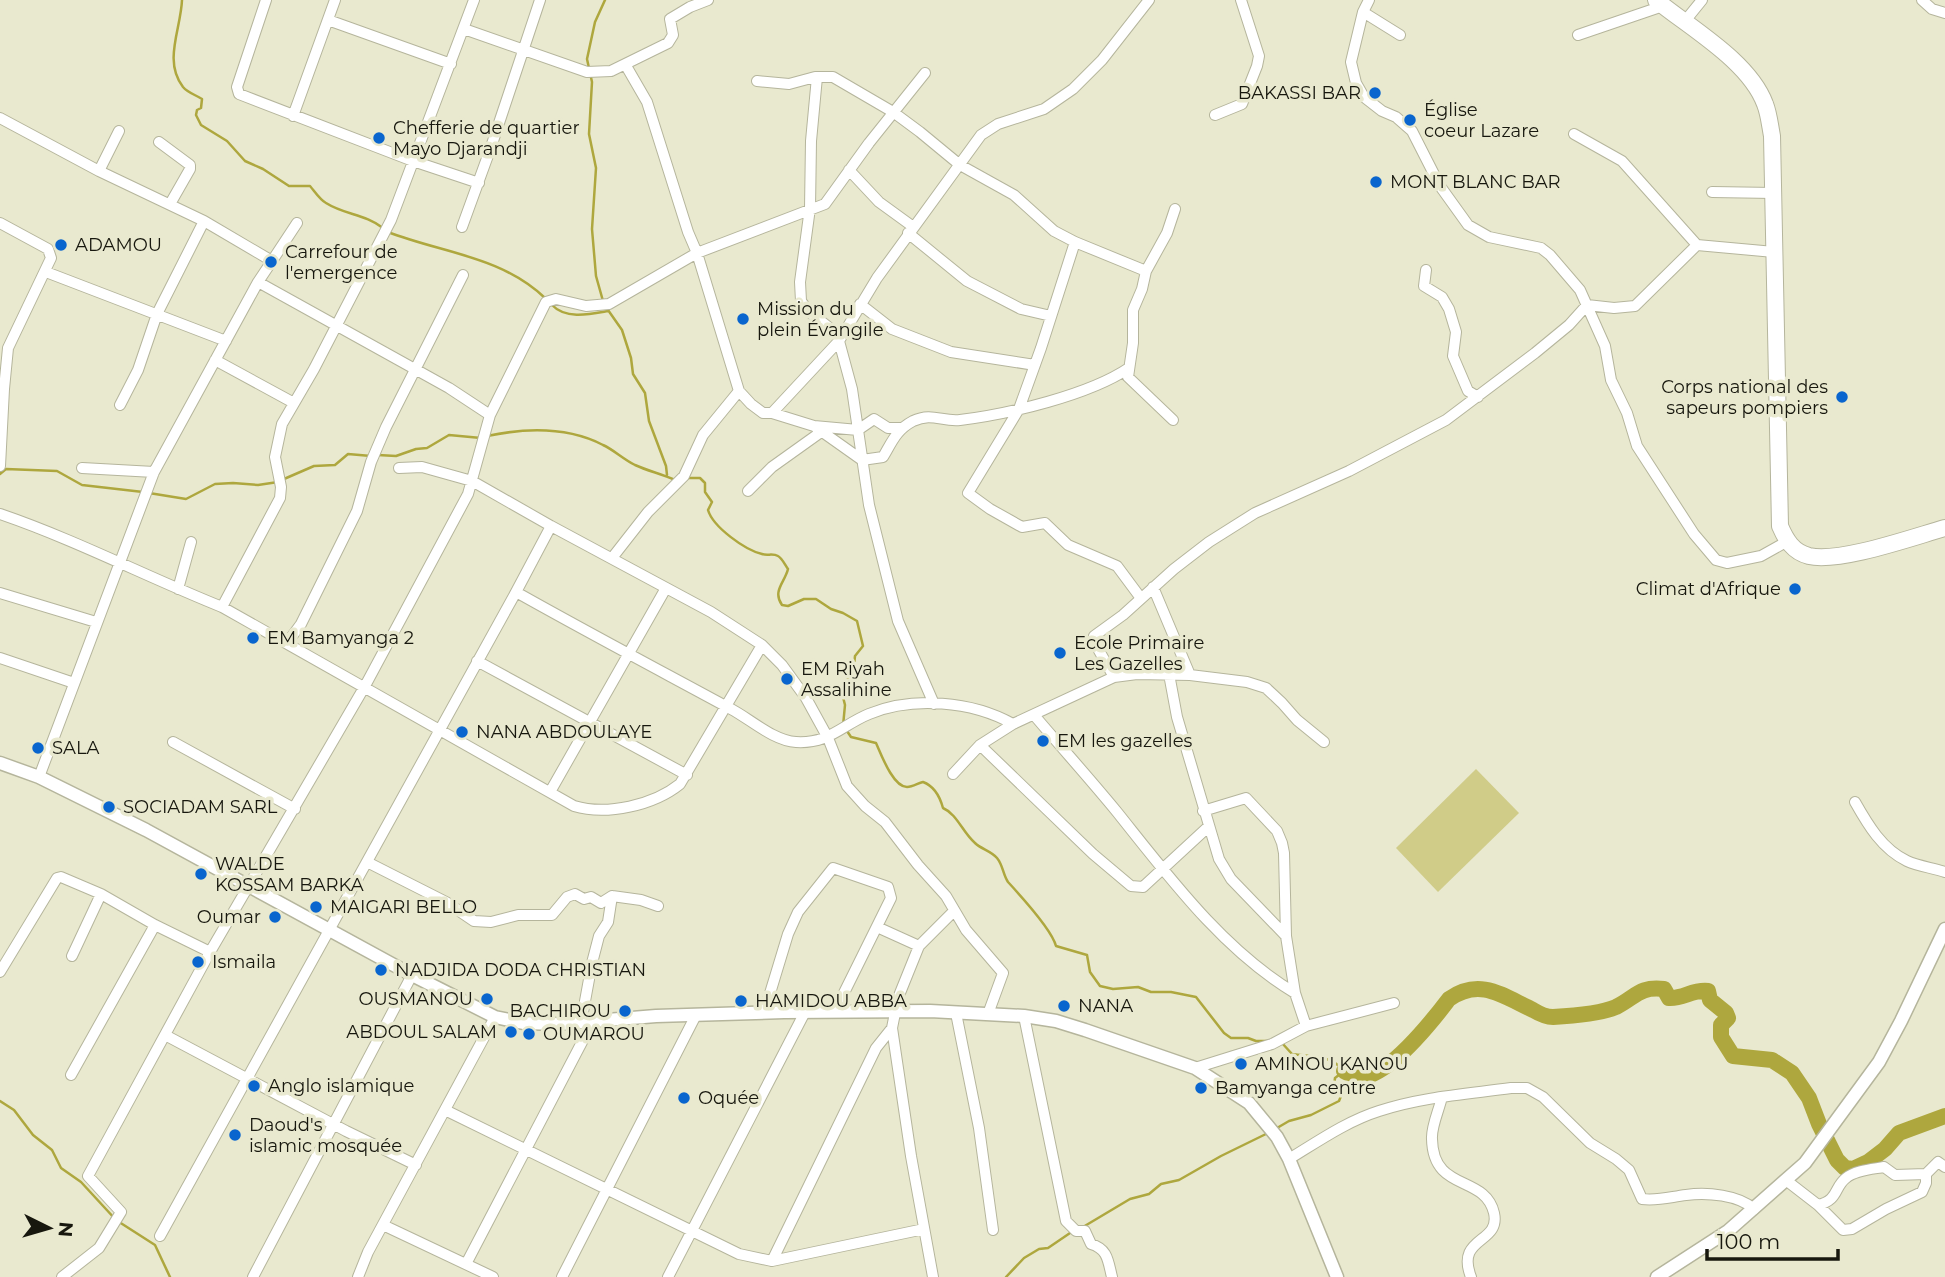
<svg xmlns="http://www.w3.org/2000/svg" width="1945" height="1277" viewBox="0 0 1945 1277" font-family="Montserrat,sans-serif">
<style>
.green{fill:#d0cc88}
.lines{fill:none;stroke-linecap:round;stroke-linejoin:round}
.stream{stroke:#aea73e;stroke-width:2.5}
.river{stroke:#aea73e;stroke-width:16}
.minor-casing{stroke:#b5b59c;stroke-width:12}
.tertiary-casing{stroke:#b5b59c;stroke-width:15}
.primary-casing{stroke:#b5b59c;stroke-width:18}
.minor{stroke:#fff;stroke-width:10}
.tertiary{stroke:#fff;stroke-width:12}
.primary{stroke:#fff;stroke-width:16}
.poi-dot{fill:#0965ce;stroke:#e9e9cf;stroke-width:2.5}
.labels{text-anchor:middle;stroke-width:7;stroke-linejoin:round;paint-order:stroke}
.poi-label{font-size:18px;fill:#17170e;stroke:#e9e9cf;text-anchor:start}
</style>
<rect width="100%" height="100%" fill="#e9e9cf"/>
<!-- green -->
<path class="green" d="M1476 769 1519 813 1438 892 1396 848Z"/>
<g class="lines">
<!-- stream -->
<path class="stream" d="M182 0C181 29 163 61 183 87 188 93 196 95 202 99L201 108 197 110 196 115 201 125 227 141 245 161 263 169 289 186H310C315 192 320 200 326 203 345 215 365 214 383 228
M388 232C442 253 501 256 545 298
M603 301 596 276 592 229 596 168 589 134 592 82 587 59 595 22 605 0
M552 305C566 320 591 314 608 311
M608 310 622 330 631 358 633 374 645 393 649 421 666 466 667 475
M487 436C525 428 568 427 603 445 614 450 623 459 635 465 648 471 662 474 675 480
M378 455 396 456 416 449 427 448 449 435 481 438
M0 474 6 469 57 471 82 485 143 492
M688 478H700L705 483V492L712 502 708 510C713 527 745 550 762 554 767 556 773 553 778 556 782 558 785 565 788 569 785 582 772 591 782 605L788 606 804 599H816L831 609 843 613 857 621 863 646 855 656 853 675 843 683V697L845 705 843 726
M284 479 314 466 335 465 348 454 371 456
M149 493 186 499 215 484 233 483 258 485 278 482
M847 731 851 737 876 743C881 754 893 787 907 787 913 787 918 783 923 782 934 786 940 797 943 808 957 814 963 833 975 843 981 849 991 851 997 858 1003 865 1003 875 1008 882 1020 895 1052 930 1056 946L1087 955 1090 972 1100 986 1113 989 1138 987 1151 992H1171L1196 997 1224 1033 1231 1038H1248L1256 1041H1268
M0 1101 14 1110 33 1135 52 1150 61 1168 81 1182 116 1220 155 1245 170 1277
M1277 1128 1289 1121 1311 1115 1339 1101 1341 1096 1334 1086 1335 1078 1344 1071C1330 1054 1311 1057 1292 1054L1282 1043
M1083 1227 1130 1199 1149 1194 1161 1184 1179 1180 1221 1156 1268 1133
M1006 1277 1024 1258 1039 1249 1048 1248 1073 1231"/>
<!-- river -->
<path class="river" d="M1344 1071C1348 1073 1353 1077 1359 1077 1387 1079 1433 1020 1449 999 1480 977 1503 996 1533 1010 1538 1013 1547 1017 1553 1017 1570 1016 1600 1014 1616 1007 1636 997 1639 986 1664 989L1669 998C1683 999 1693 989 1708 991L1710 1000 1726 1013 1728 1018 1721 1025V1037L1733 1056 1772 1060 1792 1073 1809 1098 1819 1124 1837 1160 1845 1168 1853 1169 1868 1162 1885 1149 1899 1133 1945 1116"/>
<!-- minor casing -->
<g class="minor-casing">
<path id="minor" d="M266 0 237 87 239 94 413 161 479 183
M1369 0 1363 12 1351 62 1356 83 1364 97 1382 111 1396 117 1412 131 1440 186 1468 225 1489 237 1541 248 1550 255 1580 290 1605 346 1611 380 1627 413 1637 446 1694 534 1716 560 1727 563 1761 556 1786 542
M1922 0 1932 9 1945 13
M1363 12 1400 35
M328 20 451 64
M1685 21 1702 0
M464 29 587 72 611 71 668 43 673 35 670 19 690 7 708 0
M1578 35 1663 6
M625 64 647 102 688 232 697 253 739 391 751 404 763 413H772L814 426 862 460 883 457C892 442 896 430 913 421 932 412 942 422 960 420 1009 414 1089 395 1129 368
M817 77 811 141 810 208 800 282 801 301 808 311 841 337
M757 81 789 84 815 77H833L893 112 920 132 960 165 1014 195 1054 231 1075 242 1146 271
M1215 115 1242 104 1257 66 1259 56 1241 0
M293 116 335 0
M0 118 99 171 204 221 272 261 258 282 154 472 39 777
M1574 134 1622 161 1697 245
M159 142 190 165V169L170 204
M849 170 879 202 912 226
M99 171 119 131
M1712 192 1774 193
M0 223 48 249 51 258 8 348 4 389 0 466
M462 227 490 150 540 0
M908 233 967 281 1021 309 1051 316
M1075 242 1041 348 1019 409 968 493 990 509 1022 527 1045 523 1068 545 1117 566 1140 597
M272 261 297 223
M1426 270 1424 286 1442 297 1449 309 1456 332 1453 356 1468 391 1478 397
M46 272 226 341
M258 282 449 388 490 415
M860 304 892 329 951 352 1035 365
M839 341 852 389 869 505 898 621 934 704
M215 360 294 403
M120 405 138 370 157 314 204 221
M772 413 839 341 877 278 981 135 998 124 1044 109 1073 89 1102 60 1149 0
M1173 420 1128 377 1133 343V310L1142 289 1146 271 1167 233 1175 209
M814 426 858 430 874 419 888 428H901
M82 468 154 472
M399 468 422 467 472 481 551 526 711 612 762 645 782 665 806 698 828 738 847 786 865 806 885 822 918 865 946 896 966 930 1003 973 988 1014
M748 491 772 467 821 432
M0 514C76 540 147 577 222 607L574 806C607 816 654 805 680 784L762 645
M612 558 648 512 684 476 703 435 739 391
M1153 587 1190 675
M178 589 191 542
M516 592C587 632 659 670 731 709 750 719 774 741 796 742 829 744 842 725 869 714 913 696 972 701 1013 724
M0 593 96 622
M222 607 280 498 281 487 275 457 282 424 314 369 391 220 474 0
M287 643 301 624 357 511 371 462 386 427 463 275
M0 658 74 683
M477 661 687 775
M1169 674 1177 717 1219 859 1231 879 1286 936
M1114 677 1093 640 1094 636 1123 615 1174 569 1209 542 1255 513 1349 471 1446 420 1535 353 1569 325 1587 305 1614 308 1635 306 1697 245 1774 252
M1034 715C1061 747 1090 779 1117 812 1169 877 1223 950 1295 993
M173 742 295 809
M980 745 1093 854 1131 886 1143 887 1208 827
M953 774 980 745 1013 724 1114 677 1137 674 1190 675 1247 682 1266 688 1282 703 1297 720 1324 742
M550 792 666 588
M1855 802C1868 825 1882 849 1907 861 1918 866 1933 868 1945 872
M367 862 446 902 474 921 491 922 518 915H552L567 897 575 894 584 899 591 897 601 903 612 896 641 900 658 906
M877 927 919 946
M72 956 101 894
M0 972 57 878 61 877 101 894 155 925 210 952
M764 1013 788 934 798 912 833 868 888 887 891 898 835 1011
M956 1013 979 1128 993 1230
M1024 1016 1066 1221 1076 1231H1085L1091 1244C1108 1249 1108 1261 1112 1277
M581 1023 592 963 599 936 608 922 612 896
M1306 1026 1394 1003
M892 1028 876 1048 772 1261 924 1229
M165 1035 346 1131 416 1165
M1195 1068 1272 1044 1306 1026 1295 993 1286 936 1284 853 1282 843 1277 831 1246 798 1203 811
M71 1075 155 925
M1442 1097C1439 1110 1431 1127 1432 1139 1433 1193 1485 1174 1494 1213 1501 1244 1455 1236 1471 1277
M445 1110 739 1254 772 1261
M1289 1159C1317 1142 1347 1121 1379 1111 1421 1097 1467 1094 1511 1088H1527L1543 1097 1590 1143 1616 1159 1629 1170 1642 1199C1658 1201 1670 1197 1686 1195 1707 1192 1739 1195 1754 1209
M1787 1181 1818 1205 1843 1230 1852 1229 1886 1209 1922 1192 1926 1183V1174L1938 1162 1945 1167
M1818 1205C1839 1200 1834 1187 1846 1178 1855 1170 1873 1169 1884 1167L1895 1175 1926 1174
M383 1225 493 1277
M160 1236 516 592 551 526
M466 1264 593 1021
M62 1277 99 1248 121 1212 88 1176 210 952 365 686 468 494 490 415 546 302 556 299 586 306 609 304 697 253 825 204 869 143 925 73
M253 1277 412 975
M358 1277 368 1252 495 1017
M562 1277 696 1015
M668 1277 805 1012
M933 1277 911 1156 892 1028 898 998 919 946 954 911"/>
</g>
<!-- tertiary casing -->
<g class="tertiary-casing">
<path id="tertiary" d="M0 763 39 777 146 830 412 975 495 1017 523 1023 558 1024 656 1016 784 1012 930 1011 1024 1016 1056 1021 1085 1030 1195 1068 1249 1103 1277 1137 1289 1159 1337 1277
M1657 1277 1728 1231 1805 1163 1879 1062 1901 1021 1945 929"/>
</g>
<!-- primary casing -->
<g class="primary-casing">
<path id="primary" d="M1656 0C1690 28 1749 61 1765 104 1769 114 1770 126 1772 136L1780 526C1786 540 1793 552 1809 556 1840 563 1913 537 1945 528"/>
</g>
<!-- minor -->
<use href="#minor" class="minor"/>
<!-- tertiary -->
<use href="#tertiary" class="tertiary"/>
<!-- primary -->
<use href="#primary" class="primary"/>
</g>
<!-- markers -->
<g class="poi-dot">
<circle cx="1375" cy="93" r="7"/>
<circle cx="1410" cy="120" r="7"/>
<circle cx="379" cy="138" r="7"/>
<circle cx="1376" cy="182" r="7"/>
<circle cx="61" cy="245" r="7"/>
<circle cx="271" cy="262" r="7"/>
<circle cx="743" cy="319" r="7"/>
<circle cx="1842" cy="397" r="7"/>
<circle cx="1795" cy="589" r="7"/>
<circle cx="253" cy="638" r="7"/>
<circle cx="1060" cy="653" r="7"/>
<circle cx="787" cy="679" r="7"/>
<circle cx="462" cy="732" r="7"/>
<circle cx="1043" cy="741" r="7"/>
<circle cx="38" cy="748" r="7"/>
<circle cx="109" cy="807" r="7"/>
<circle cx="201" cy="874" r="7"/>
<circle cx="316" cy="907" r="7"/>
<circle cx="275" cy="917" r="7"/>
<circle cx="198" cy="962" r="7"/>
<circle cx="381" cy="970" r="7"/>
<circle cx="487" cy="999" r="7"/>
<circle cx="741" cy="1001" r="7"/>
<circle cx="1064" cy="1006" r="7"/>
<circle cx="625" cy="1011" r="7"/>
<circle cx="511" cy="1032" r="7"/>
<circle cx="529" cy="1034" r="7"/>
<circle cx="1241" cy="1064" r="7"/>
<circle cx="254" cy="1086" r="7"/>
<circle cx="1201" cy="1088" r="7"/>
<circle cx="684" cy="1098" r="7"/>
<circle cx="235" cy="1135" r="7"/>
</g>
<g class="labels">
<!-- poi labels -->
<g class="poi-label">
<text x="1361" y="99" text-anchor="end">BAKASSI BAR</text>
<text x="1424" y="116">Église<tspan x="1424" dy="21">coeur Lazare</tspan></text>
<text x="393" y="134">Chefferie de quartier<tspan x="393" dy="21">Mayo Djarandji</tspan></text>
<text x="1390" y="188">MONT BLANC BAR</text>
<text x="75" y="251">ADAMOU</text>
<text x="285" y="258">Carrefour de<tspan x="285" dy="21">l'emergence</tspan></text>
<text x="757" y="315">Mission du<tspan x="757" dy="21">plein Évangile</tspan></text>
<text x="1828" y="393" text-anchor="end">Corps national des<tspan x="1828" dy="21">sapeurs pompiers</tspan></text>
<text x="1781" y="595" text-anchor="end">Climat d'Afrique</text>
<text x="267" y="644">EM Bamyanga 2</text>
<text x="1074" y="649">Ecole Primaire<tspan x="1074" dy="21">Les Gazelles</tspan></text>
<text x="801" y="675">EM Riyah<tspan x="801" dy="21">Assalihine</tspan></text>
<text x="476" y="738">NANA ABDOULAYE</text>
<text x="1057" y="747">EM les gazelles</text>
<text x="52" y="754">SALA</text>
<text x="123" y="813">SOCIADAM SARL</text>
<text x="215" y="870">WALDE<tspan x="215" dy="21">KOSSAM BARKA</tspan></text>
<text x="330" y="913">MAIGARI BELLO</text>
<text x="261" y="923" text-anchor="end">Oumar</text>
<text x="212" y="968">Ismaila</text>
<text x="395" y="976">NADJIDA DODA CHRISTIAN</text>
<text x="473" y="1005" text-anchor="end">OUSMANOU</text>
<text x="755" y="1007">HAMIDOU ABBA</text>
<text x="1078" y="1012">NANA</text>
<text x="611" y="1017" text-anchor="end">BACHIROU</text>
<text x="497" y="1038" text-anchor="end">ABDOUL SALAM</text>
<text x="543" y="1040">OUMAROU</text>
<text x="1255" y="1070">AMINOU KANOU</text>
<text x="268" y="1092">Anglo islamique</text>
<text x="1215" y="1094">Bamyanga centre</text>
<text x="698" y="1104">Oquée</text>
<text x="249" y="1131">Daoud's<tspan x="249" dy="21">islamic mosquée</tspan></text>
</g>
</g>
<!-- north arrow -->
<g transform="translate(49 1228) rotate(95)" stroke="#e9e9cf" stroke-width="5" paint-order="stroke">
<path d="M0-5L12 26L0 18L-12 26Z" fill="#17170e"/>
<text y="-10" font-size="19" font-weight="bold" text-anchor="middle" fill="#17170e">N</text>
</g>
<!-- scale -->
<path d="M1707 1249v10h131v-10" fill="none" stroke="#17170e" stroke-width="3.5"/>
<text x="1717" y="1249" font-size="21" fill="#17170e" stroke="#e9e9cf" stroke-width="5" paint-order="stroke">100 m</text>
</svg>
